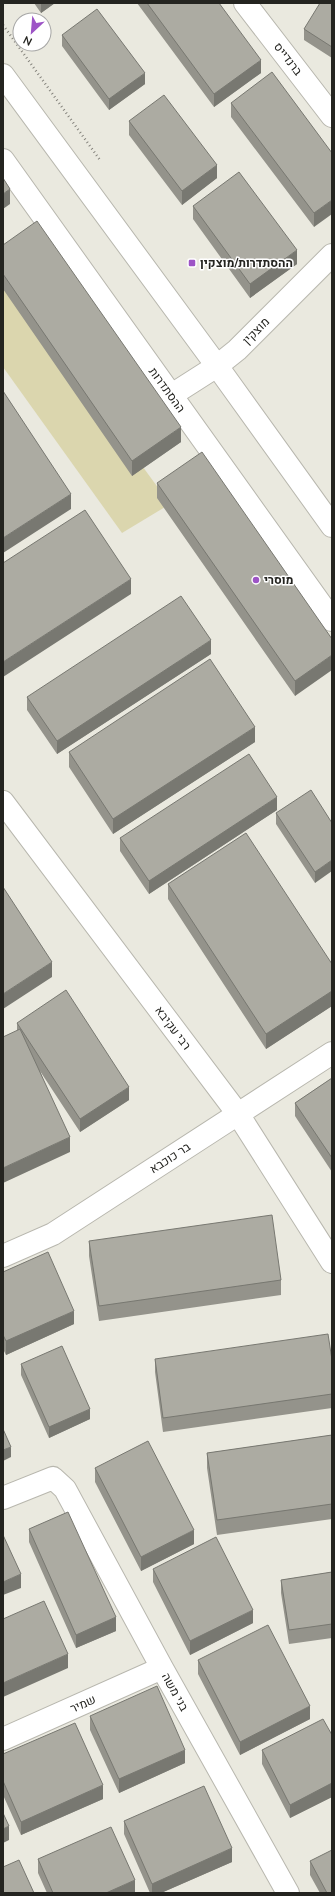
<svg xmlns="http://www.w3.org/2000/svg" width="335" height="1896" viewBox="0 0 335 1896" font-family="'Nunito Sans',Heebo,sans-serif">
<style>
.green{fill:#dbd6ae}
.lines{fill:none;stroke-linecap:round;stroke-linejoin:round}
.minor-casing{stroke:#b8b7ae;stroke-width:24}
.tertiary-casing{stroke:#b8b7ae;stroke-width:24}
.path{stroke:#807f78;stroke-width:2.5;stroke-dasharray:1 3;stroke-linecap:butt}
.minor{stroke:#fff;stroke-width:22}
.tertiary{stroke:#fff;stroke-width:22}
.wall{fill:#94938b}
.shaded-wall{fill:#787871}
.building{fill:#acaba2;stroke:#787871}
.poi-dot{fill:#9d54c6;stroke:#fff;stroke-width:1.5}
.labels{text-anchor:middle;stroke-width:3;stroke-linejoin:round;paint-order:stroke}
.street-label{font-size:12px;fill:#242420;stroke:#fff}
.poi-label{font-size:12px;font-weight:bold;fill:#242420;stroke:#fff;text-anchor:start}
</style>
<rect width="100%" height="100%" fill="#eae9df"/>
<!-- green -->
<path class="green" d="M3 276 170 504 122 533 3 367Z"/>
<g class="lines">
<!-- minor casing -->
<g class="minor-casing">
<path id="minor" d="M245 3 332 116
M170 396 217 366 237 350 332 255
M3 802 238 1114 332 1262
M3 1256 53 1234 332 1053
M3 1498 53 1478 65 1489 162 1668 288 1893
M3 1739 162 1668"/>
</g>
<!-- tertiary casing -->
<g class="tertiary-casing">
<path id="tertiary" d="M3 75 217 366 332 526
M3 160 332 620"/>
</g>
<!-- path -->
<path class="path" d="M3 25 100 160"/>
<!-- minor -->
<use href="#minor" class="minor"/>
<!-- tertiary -->
<use href="#tertiary" class="tertiary"/>
</g>
<!-- wall -->
<path class="wall" d="M34 3H55L41 13Z
M137 3H219L261 73 214 107Z
M332 3V58L304 40V29Z
M62 35 145 84 109 110 62 46Z
M231 103 332 153 314 227 231 117Z
M129 121 217 178 182 205 129 135Z
M193 206 297 264 250 298 193 219Z
M3 245 181 442 132 476 3 289Z
M157 483 332 639 295 696 157 498Z
M211 654 57 754 27 710V697Z
M255 742 113 834 69 767V752Z
M277 810 149 894 120 851V838Z
M276 813 332 823 315 883 276 824Z
M168 884 332 964V1006L266 1049 168 899Z
M17 1023 129 1100 80 1132 40 1071 70 1152 17 1031Z
M332 1078V1172L295 1116V1103Z
M89 1241 281 1280V1295L99 1321 89 1256Z
M3 1272 74 1324 6 1355 3 1349Z
M155 1359 332 1360V1408L163 1432 155 1372Z
M21 1364 90 1419 49 1438 21 1375Z
M332 1435V1519L217 1535 207 1468V1453Z
M95 1468 194 1544 141 1571 95 1482Z
M29 1529 116 1631 76 1648 29 1542Z
M153 1569 253 1623 190 1655 153 1582Z
M332 1572V1638L289 1644 281 1593V1580Z
M198 1660 310 1719 240 1755 198 1674Z
M90 1716 185 1763 119 1793 90 1730Z
M332 1735V1797L290 1818 262 1764V1750Z
M3 1754 103 1799 21 1835 3 1795Z
M124 1821 232 1862 161 1893H150L124 1834Z
M38 1859 135 1893H47L38 1873Z
M310 1861 332 1893H320L310 1875Z"/>
<!-- shaded-wall -->
<path class="shaded-wall" d="M41 3H55L41 13Z
M261 60V73L214 107V94Z
M145 73V84L109 110V99Z
M217 165V178L182 205V191Z
M10 189V204L3 209V194Z
M332 200V214L314 227V213Z
M297 250V264L250 298V284Z
M181 427V442L132 476V461Z
M71 494V509L3 553V538Z
M131 579V594L3 677V662Z
M211 640V654L57 754V741Z
M332 655V670L295 696V681Z
M255 727V742L113 834V819Z
M277 797V810L149 894V881Z
M332 860V871L315 883V872Z
M52 962V977L3 1009V994Z
M332 991V1006L266 1049V1034Z
M129 1087V1100L80 1132V1119Z
M70 1137V1152L3 1183V1168Z
M74 1311V1324L6 1355V1341Z
M90 1409V1419L49 1438V1427Z
M11 1447V1457L3 1461V1450Z
M194 1530V1544L141 1571V1557Z
M21 1574V1588L3 1595V1582Z
M253 1610V1623L190 1655V1641Z
M116 1617V1631L76 1648V1635Z
M68 1654V1668L3 1697V1683Z
M310 1706V1719L240 1755V1742Z
M185 1750V1763L119 1793V1779Z
M332 1783V1797L290 1818V1805Z
M103 1785V1799L21 1835V1822Z
M9 1826V1840L3 1843V1829Z
M232 1848V1862L161 1893H152V1884Z
M135 1880V1893H106Z"/>
<!-- building -->
<path class="building" d="M147 3H219L261 60 214 94Z
M320 3H332V47L304 29Z
M97 9 145 73 109 99 62 35Z
M272 72 332 153V200L314 213 231 103Z
M164 95 217 165 182 191 129 121Z
M239 172 297 250 250 284 193 206Z
M3 178 10 189 3 194Z
M37 221 181 427 132 461 3 274V245Z
M3 391 71 494 3 538Z
M202 452 332 639V655L295 681 157 483Z
M85 510 131 579 3 662V563Z
M181 596 211 640 57 741 27 697Z
M210 659 255 727 113 819 69 752Z
M249 754 277 797 149 881 120 838Z
M311 790 332 823V860L315 872 276 813Z
M246 833 332 964V991L266 1034 168 884Z
M3 887 52 962 3 994Z
M66 990 129 1087 80 1119 17 1023Z
M20 1029 70 1137 3 1168V1037Z
M332 1078V1158L295 1103Z
M272 1215 281 1280 99 1306 89 1241Z
M48 1252 74 1311 6 1341 3 1335V1272Z
M328 1334 332 1360V1394L163 1418 155 1359Z
M62 1346 90 1409 49 1427 21 1364Z
M3 1429 11 1447 3 1450Z
M332 1435V1504L217 1520 207 1453Z
M148 1441 194 1530 141 1557 95 1468Z
M68 1512 116 1617 76 1635 29 1529Z
M3 1535 21 1574 3 1582Z
M216 1537 253 1610 190 1641 153 1569Z
M332 1572V1624L289 1630 281 1580Z
M44 1601 68 1654 3 1683V1619Z
M268 1625 310 1706 240 1742 198 1660Z
M157 1686 185 1750 119 1779 90 1716Z
M323 1719 332 1735V1783L290 1805 262 1750Z
M75 1723 103 1785 21 1822 3 1781V1754Z
M204 1786 232 1848 152 1884 124 1821Z
M3 1813 9 1826 3 1829Z
M111 1827 135 1880 106 1893H53L38 1859Z
M332 1850V1893H327L310 1861Z
M19 1860 34 1893H3V1867Z"/>
<!-- markers -->
<g class="poi-dot">
<rect x="188" y="259" width="8" height="8" rx="2"/>
<circle cx="256" cy="580" r="4"/>
</g>
<g class="labels">
<!-- street labels -->
<g class="street-label">
<text transform="translate(288 59) rotate(52)" y="4">ברנדייס</text>
<text transform="translate(256 331) rotate(-45)" y="4">מוצקין</text>
<text transform="translate(167 390) rotate(54)" y="4">ההסתדרות</text>
<text transform="translate(173 1028) rotate(53)" y="4">רבי עקיבא</text>
<text transform="translate(170 1158) rotate(-33)" y="4">בר כוכבא</text>
<text transform="translate(175 1692) rotate(61)" y="4">בני משה</text>
<text transform="translate(83 1704) rotate(-24)" y="4">שמיר</text>
</g>
<!-- poi labels -->
<g class="poi-label">
<text x="200" y="267">ההסתדרות/מוצקין</text>
<text x="264" y="584">מוסרי</text>
</g>
</g>
<!-- border -->
<rect width="335" height="1896" fill="none" stroke="#242420" stroke-width="8"/>
<!-- north arrow -->
<g transform="translate(32 32) rotate(206)"><circle r="19" fill="#ffffff" stroke="#a7a7a6"/>
<path d="M0-3L7 15L0 10L-7 15Z" fill="#9d54c6"/>
<text y="-6" font-size="11" font-weight="bold" text-anchor="middle" fill="#242420">N</text>
</g>
</svg>
